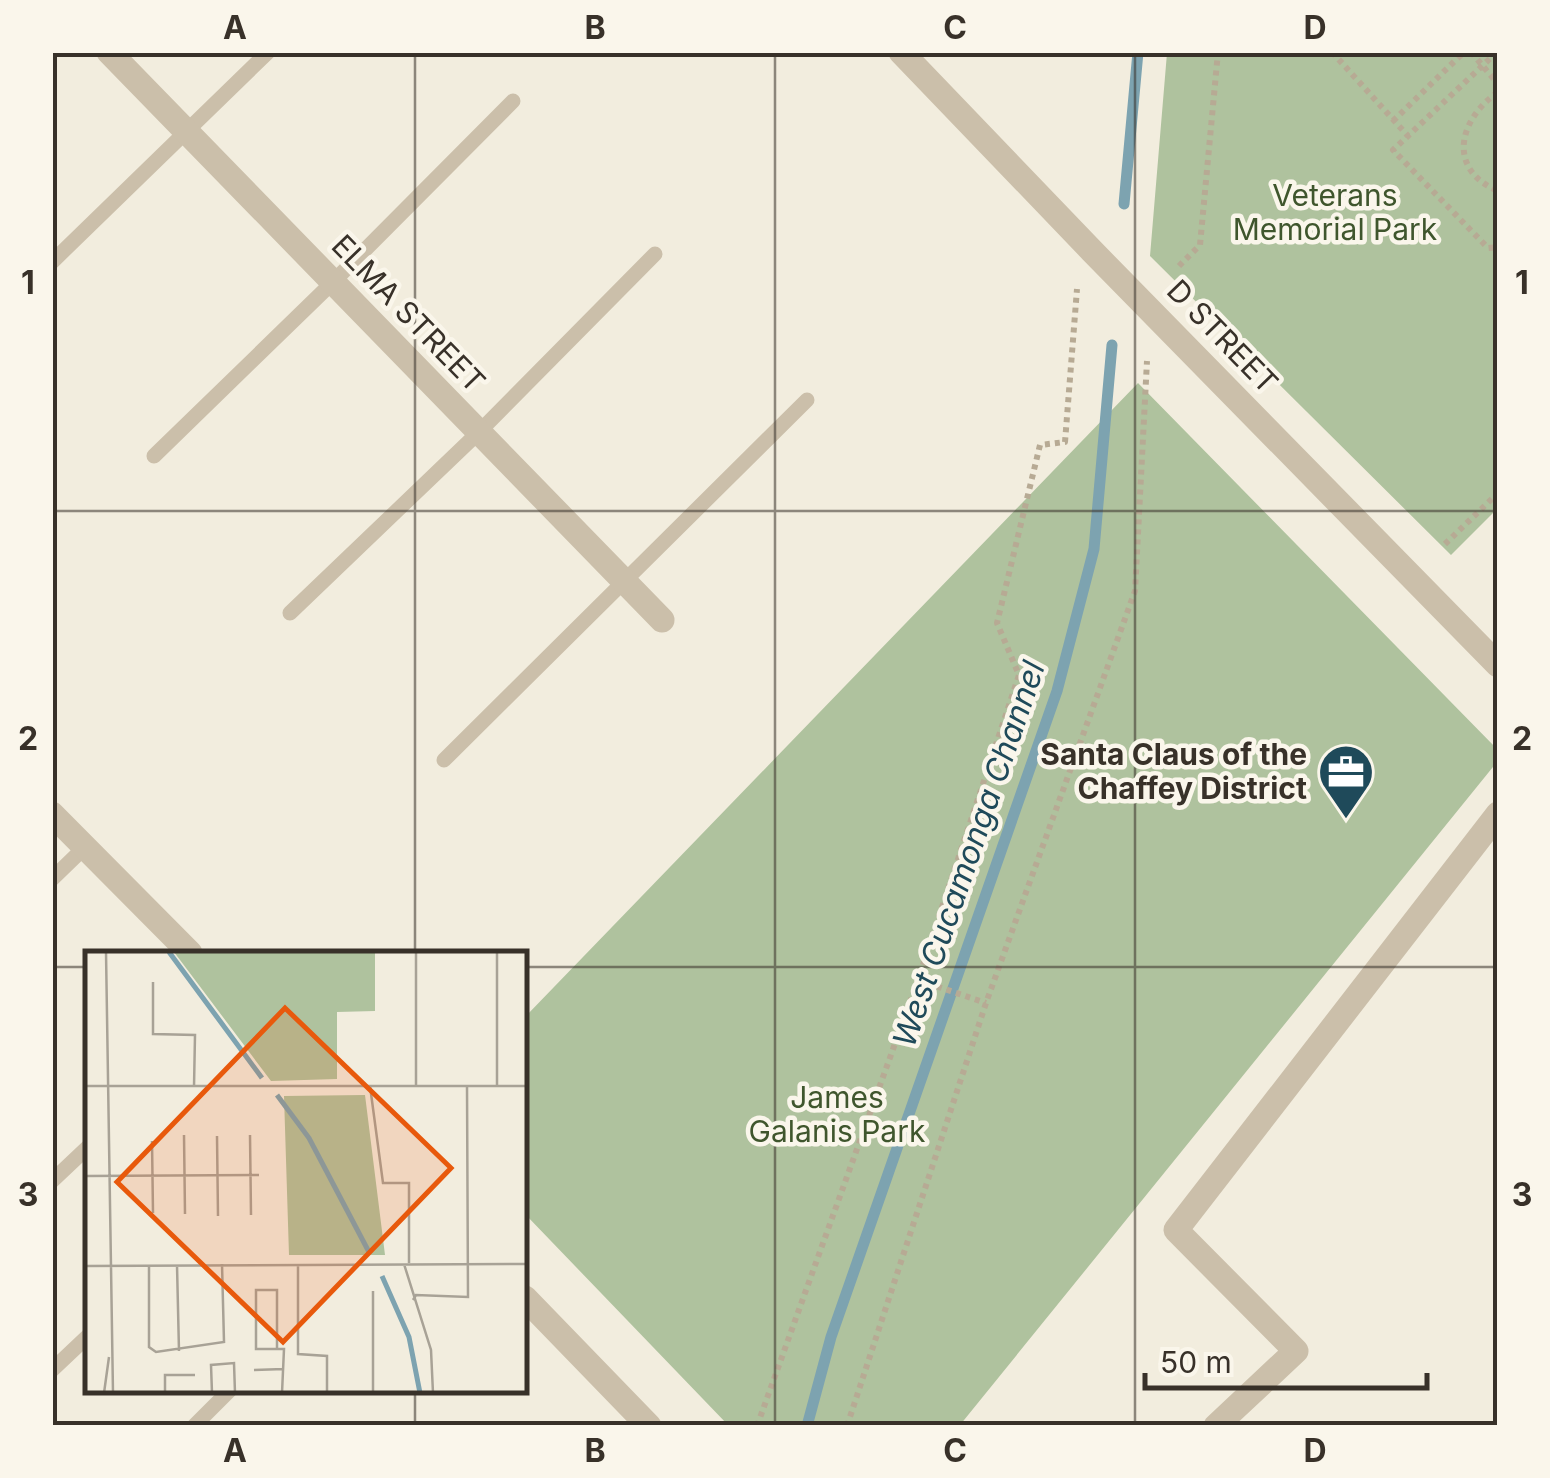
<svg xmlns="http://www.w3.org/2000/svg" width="1550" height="1478" viewBox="0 0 1550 1478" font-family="Inter,sans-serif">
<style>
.green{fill:#afc29e}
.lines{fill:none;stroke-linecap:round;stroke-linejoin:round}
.stream{stroke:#7da3b0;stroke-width:11}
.path{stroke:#b7aa94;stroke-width:6;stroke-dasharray:5 5;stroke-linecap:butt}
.service{stroke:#cbbfaa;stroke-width:15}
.minor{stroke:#cbbfaa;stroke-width:25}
.tertiary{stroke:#cbbfaa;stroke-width:25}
.grid{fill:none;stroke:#383129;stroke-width:2.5;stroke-opacity:0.55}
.labels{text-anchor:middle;stroke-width:9;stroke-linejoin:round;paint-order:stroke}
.park-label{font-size:30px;fill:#3f562d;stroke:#faf6eb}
.street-label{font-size:30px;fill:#383129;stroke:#faf6eb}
.poi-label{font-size:30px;font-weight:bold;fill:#383129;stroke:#faf6eb;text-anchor:end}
.water-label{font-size:32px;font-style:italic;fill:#1f4a5a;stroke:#faf6eb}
.inset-river{fill:none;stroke:#7da3b0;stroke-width:5}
.inset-road{fill:none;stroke:#a8a296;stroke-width:2.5}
.view{fill:#e8590c;fill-opacity:0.15;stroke:#e8590c;stroke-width:5}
.inset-edge{fill:none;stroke:#383129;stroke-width:5}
.neatline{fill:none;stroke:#383129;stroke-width:4}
.grid-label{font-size:32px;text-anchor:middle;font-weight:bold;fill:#383129}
</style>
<rect width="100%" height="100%" fill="#f2edde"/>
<!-- green -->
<path class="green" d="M1167 53H1497V509L1451 555 1150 256Z
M1138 383 1497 749V762L960 1425H728L525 1214V1017Z"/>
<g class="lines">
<!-- stream -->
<path class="stream" d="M1124 204 1138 52
M807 1426 831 1337 1057 691 1094 549 1112 345"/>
<!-- path -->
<path class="path" d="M1332 52 1408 136
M1471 52 1498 84
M1497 52 1393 150 1488 248 1498 247
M1498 92C1459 119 1446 169 1498 191
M1393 121 1464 52
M1179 266 1200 245 1218 52
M1445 544 1498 493
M918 980 986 1003
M757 1426 918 980 1019 675 997 623 1040 445 1065 442 1077 289
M847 1426 986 1003 1135 591 1147 361"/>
<!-- service -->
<path class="service" d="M52 262 268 52
M154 456 332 283 513 101
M290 613 479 432 655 254
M444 760 807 400
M52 879 85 847
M52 1181 88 1147
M52 1370 88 1336
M194 1426 230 1390"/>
<!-- minor -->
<path class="minor" d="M109 52 662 620
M52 814 190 953
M525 1298 649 1426
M1216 1426 1296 1351 1176 1230 1498 814"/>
<!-- tertiary -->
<path class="tertiary" d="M901 52 1092 251 1498 665"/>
</g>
<!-- grid -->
<path class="grid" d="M415 52V953M775 52V1426M1135 52V1426M52 511H1498M52 967H88M525 967H1498M415 1390V1426"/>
<!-- icons -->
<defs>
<g id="office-pin" transform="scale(2.875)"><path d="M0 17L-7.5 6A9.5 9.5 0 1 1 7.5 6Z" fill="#1f4a5a" stroke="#faf6eb"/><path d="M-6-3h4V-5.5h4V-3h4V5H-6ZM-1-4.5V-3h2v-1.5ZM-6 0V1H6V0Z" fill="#fff"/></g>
</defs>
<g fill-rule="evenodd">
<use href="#office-pin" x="1346" y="772"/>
</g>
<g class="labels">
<!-- park labels -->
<g class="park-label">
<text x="1335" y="206">Veterans<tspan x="1335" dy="34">Memorial Park</tspan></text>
<text x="837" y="1108">James<tspan x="837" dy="34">Galanis Park</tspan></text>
</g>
<!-- street labels -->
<g class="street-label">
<text transform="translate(408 314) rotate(46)" y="10">ELMA STREET</text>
<text transform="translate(1222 337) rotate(46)" y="10">D STREET</text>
</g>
<!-- poi labels -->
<g class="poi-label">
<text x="1307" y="765">Santa Claus of the<tspan x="1307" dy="34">Chaffey District</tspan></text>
</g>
<!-- water labels -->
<g class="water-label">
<text transform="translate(969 854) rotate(-71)" y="11">West Cucamonga Channel</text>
</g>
</g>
<!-- overview -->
<g transform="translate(85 951)">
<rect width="442" height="442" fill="#f2edde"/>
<path d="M89 1H290V60L252 61V128L186 130ZM280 144 300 304H204L199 145Z" fill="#afc29e"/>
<path class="inset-river" d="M84 1 177 127M192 144 224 187 285 303M297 325 324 386 335 442"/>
<path class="inset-road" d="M21 1 28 442M331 1V135M68 31V83L110 84 109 136M0 135H443M285 135 298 232H324V312M412 135V1M99 184 100 263M165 184 166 264M132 185 133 265M67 190 68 262M0 225 174 224M213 313V403L242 405V442M319 313 346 399 348 442M64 314V396L71 401 139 391 137 313M92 314 94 400M0 315 443 313M288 340V442M328 349 331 344 383 346 382 135M192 398V339H171V398H199L197 442M169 419 199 418M19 442 24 406M80 442V424H110M127 442 126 414 149 412 150 442"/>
<path class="view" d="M200 57 366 217 198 391 32 231Z"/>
<rect width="442" height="442" class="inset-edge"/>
</g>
<!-- border -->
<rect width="1550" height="1478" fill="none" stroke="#faf6eb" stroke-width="110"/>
<!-- scale -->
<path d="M1145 1373v15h282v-15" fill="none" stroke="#383129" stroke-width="5"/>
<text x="1160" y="1373" font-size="30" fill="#383129" stroke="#faf6eb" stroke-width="8" paint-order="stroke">50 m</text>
<rect x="55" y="55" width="1440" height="1368" class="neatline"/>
<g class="grid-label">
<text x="235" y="39">A</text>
<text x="595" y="39">B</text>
<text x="955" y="39">C</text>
<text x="1315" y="39">D</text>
<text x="28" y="294">1</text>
<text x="1522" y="294">1</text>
<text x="28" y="750">2</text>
<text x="1522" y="750">2</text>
<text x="28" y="1206">3</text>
<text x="1522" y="1206">3</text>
<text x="235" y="1462">A</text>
<text x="595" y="1462">B</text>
<text x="955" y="1462">C</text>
<text x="1315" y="1462">D</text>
</g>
</svg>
